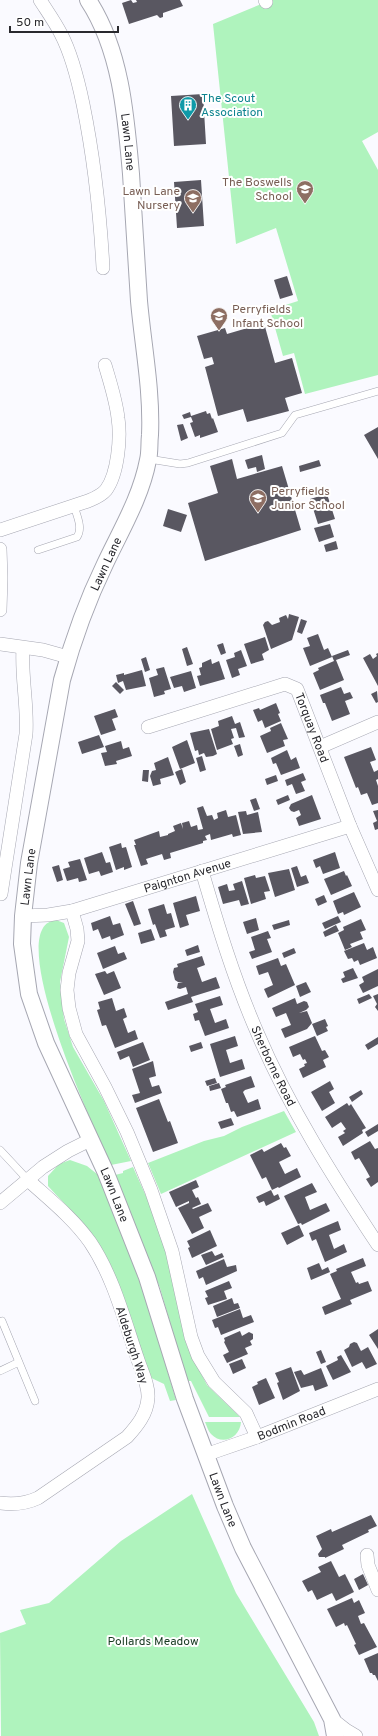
<svg xmlns="http://www.w3.org/2000/svg" width="378" height="1736" viewBox="0 0 378 1736" font-family="Overpass,sans-serif">
<style>
.green{fill:#aff3bd}
.building{fill:#595761}
.lines{fill:none;stroke-linecap:round;stroke-linejoin:round}
.service-casing{stroke:#a6a7b2;stroke-width:8}
.minor-casing{stroke:#a6a7b2;stroke-width:14}
.tertiary-casing{stroke:#a6a7b2;stroke-width:18}
.service{stroke:#fff;stroke-width:7}
.minor{stroke:#fff;stroke-width:13}
.tertiary{stroke:#fff;stroke-width:16}
.labels{text-anchor:middle;stroke-width:4;stroke-linejoin:round;paint-order:stroke}
.culture-label{font-size:12px;fill:#0d838f;stroke:#fff;text-anchor:start}
.street-label{font-size:12px;fill:#29292e;stroke:#fff}
.education-label{font-size:12px;fill:#785e54;stroke:#fff;text-anchor:end}
.park-label{font-size:12px;fill:#163920;stroke:#fff}
</style>
<rect width="100%" height="100%" fill="#fafaff"/>
<!-- green -->
<path class="green" d="M271 0H378V132L362 141 378 170V375L305 394 294 353 283 356 270 310 298 301 276 228 236 244 213 24Z
M56 920 64 923 69 937 60 982 64 1019 73 1047 104 1101 131 1161 111 1165C96 1133 0 925 56 920Z
M284 1111 296 1132 161 1194 148 1163 204 1141 224 1136 242 1127Z
M70 1160 87 1166 102 1178 147 1302 176 1400 170 1401 164 1384 147 1376C135 1340 125 1294 108 1260 94 1232 69 1209 48 1186V1176L59 1164Z
M133 1167 149 1203 166 1253 187 1346 207 1385 240 1417H209L191 1381H187L160 1288 115 1175 123 1173V1171Z
M205 1422H241C240 1438 222 1446 211 1434 208 1431 207 1426 205 1422Z
M192 1494 236 1593 314 1722 319 1736H1L0 1633 26 1624 20 1610 49 1603 121 1541Z"/>
<!-- building -->
<path class="building" d="M131 0 133 3 137 2 136 0H180L183 6 163 13V17L160 18 157 15 129 24 122 3Z
M203 94 206 144 174 146 171 96Z
M201 180 204 226 177 228 174 182Z
M287 276 293 295 280 299 274 280Z
M264 323 275 363 292 358 302 393 285 398 289 411 247 422 243 409 218 416 205 367 214 364 212 357 204 359 197 336 225 328 227 334Z
M206 411 207 414 210 413 212 419 213 418 218 432 200 438V435L195 437 190 423 193 422 191 417 184 419 182 415 190 412 191 416Z
M183 424 188 438 181 441 177 425Z
M378 427V459L364 435Z
M262 455 265 469 257 472 256 467 248 469 245 460Z
M232 459 237 479 282 466 301 530 205 561 188 503 218 493 210 466Z
M319 460 321 466 300 472 299 466Z
M327 494 335 519 318 524 310 499Z
M168 509 187 515 181 532 163 526Z
M330 524 334 537 319 542 314 528Z
M336 541 338 549 326 552 324 545Z
M289 614 299 617 292 640 271 649 263 625 265 622 268 621 272 625 280 622 279 618 286 615 288 619Z
M301 619 307 621 302 634 297 632Z
M318 634 324 650 328 648 332 657 310 666 303 648 310 646 307 638Z
M265 637 269 650 262 654 264 660 251 664 244 644Z
M223 643 226 653 221 655 217 645Z
M187 647 193 664 187 666 182 649Z
M241 650 247 666 238 669 240 675 232 678 226 660 235 657 234 653Z
M348 650 350 655 336 660 344 680 320 690 313 673 319 670 318 668 334 661 332 656Z
M378 653V686L363 658 370 654 373 659 377 656 376 654Z
M146 657 150 670 145 672 141 659Z
M211 659 212 664 219 661 225 679 200 686 197 676 201 675 199 668 202 667V663Z
M164 667 171 689 164 691 165 694 154 697 149 678 158 675 156 669Z
M142 670 146 686 126 690 123 681 118 683 116 675 124 673V675Z
M191 671 196 688 184 692 182 686 174 688 170 677Z
M116 682 124 690 120 694 112 686Z
M341 687 344 694 350 692 353 698 345 701 350 714 332 721 325 703H323L320 695Z
M377 691 378 702 376 703 371 694Z
M276 703 280 713 278 714 281 721 265 728 262 720 258 722 253 710 259 708 260 710Z
M115 709 118 717 112 719 116 730 101 735 94 716Z
M232 716 235 724 240 722 245 737 239 738 236 728 231 729 234 738 231 739 233 744 217 750 211 729 219 726 218 721Z
M281 723 288 739 283 740 285 746 267 753 260 736 271 731 270 728Z
M209 729 217 754 213 756 206 757 204 753 199 755 198 750 195 751 190 733Z
M99 735 104 747 82 754 78 742Z
M187 740 195 763 180 769 172 747Z
M121 741 123 749 129 747 132 756 116 761 117 764 105 766 101 753 107 752 105 746Z
M240 744 243 755 238 757 234 746Z
M371 747 376 760 370 762 374 772 378 770V779L376 780 378 786V803L372 805 367 793 361 795 358 787 356 788 344 757Z
M287 750 291 760 296 757 300 768 281 775 276 763 273 764 271 758Z
M202 756 206 770 200 772 196 758Z
M168 757 174 775 160 779 161 784 153 786 150 776 152 771 156 770 154 763Z
M182 769 186 782 180 785 175 772Z
M143 770H149L148 782 142 781Z
M303 773 306 780 301 782 305 791 296 794 292 784 287 786 285 780Z
M276 775 278 781 267 785 265 779Z
M288 795 290 800 278 805 276 800Z
M312 795 321 819 299 826 296 818 301 815 299 810 294 812 291 811 289 808 291 804Z
M256 798 260 809 254 811 250 800Z
M203 806 207 816 212 815 214 820 218 818 217 813 226 810 228 817 236 815 241 835 233 837 232 834 211 840 210 834 205 836 207 840 203 841V843L170 853 171 858 164 860 162 854 146 859 148 864 141 866 134 845H136L134 840 159 831 160 837 168 835V834L175 831 173 826 181 823 183 829 182 823 189 821 191 827 197 825 198 830 203 829 197 808Z
M378 810V829L375 830 373 823 377 821 373 811Z
M246 811 247 815 258 812 262 832 243 834 238 812Z
M121 843 122 848 126 847 132 867 124 870V867L116 870 109 847Z
M102 852 106 863 110 862 113 872 101 876 99 871 89 874 84 858Z
M335 852 340 868 323 874 320 866 316 868 313 860Z
M80 859 87 880 79 882 78 878 67 881 63 869 70 867 68 862Z
M59 865 63 880 57 882 52 867Z
M297 866 301 877 306 875 309 883 297 887 291 868Z
M289 869 295 890 275 897 268 873Z
M344 871 346 876 347 875 352 886 331 895 324 879Z
M255 875 256 878 265 876 270 891 264 892 266 899 251 904 244 878Z
M242 881 249 904 241 906 239 900 223 904 218 887 227 884 229 891 235 890 233 884Z
M354 892 361 907 344 915 343 912 338 914 333 901Z
M324 895 327 902 318 906 315 899Z
M196 896 200 911 186 915 189 925 180 928 173 903Z
M133 901 141 924 134 926 125 904Z
M164 904 167 914 171 913 175 927 165 930 167 936 160 938 155 924 153 925 148 909Z
M110 916 113 925 120 923 124 935 111 940 110 936 102 939 98 929 93 931 91 923Z
M338 916 341 922 325 929 322 923Z
M256 918 259 930 247 934 243 922Z
M361 919 366 930 360 932 363 939 350 944 352 947 345 950 338 933 344 930 343 927Z
M289 920 290 925 274 930 272 925Z
M336 925 339 931 325 937 323 932Z
M151 929 155 940 141 944 138 933Z
M268 931 271 938 267 939 272 952 252 959 249 952 255 950 251 937Z
M364 943 367 950 373 947 377 958 360 965 358 960 354 962 352 958 348 959 344 951Z
M198 945 200 952 187 956 185 950Z
M115 946 118 954 124 952 127 959 103 969 97 953Z
M294 948 296 953 284 958 282 953Z
M202 956 205 965 197 968 202 982 216 977 220 988 191 997 193 1002 168 1010 165 1002 188 994 186 987 180 989 177 988 178 983 183 982H178L175 980 173 972 174 968 178 967 177 964Z
M278 958 281 966 286 964 295 985 268 998 264 989 273 985 268 972 259 975 256 966Z
M353 968 358 978 343 983 341 979 345 977 343 972Z
M378 969V986L363 993 359 985 364 982 362 977Z
M105 971 107 974 114 971 121 988 104 995 95 974Z
M306 982 311 992 300 997 296 986Z
M369 994 372 998 359 1004 357 999Z
M378 994V1011L375 1007 377 1004 373 996Z
M220 996 223 1005 210 1009 215 1023 226 1019 229 1028 205 1036 199 1020 195 1021 193 1014 198 1012 195 1004Z
M112 998 116 1011 124 1008 127 1017 123 1019 128 1033 135 1030 138 1039 115 1048 106 1025 102 1026 97 1010 100 1009 98 1002Z
M295 998 297 1004 304 1001 307 1002 309 1007 306 1010 299 1013 307 1011 312 1023 307 1029 285 1038 281 1029 291 1025 286 1013 276 1017 272 1008Z
M325 1019 328 1026 326 1027 328 1031 317 1036 312 1024Z
M235 1036 238 1046 226 1050 230 1063 242 1059 245 1069 220 1077 210 1044Z
M315 1036 322 1051 325 1050 329 1057 323 1060 326 1067 303 1078 299 1069 305 1066 304 1064 307 1063 305 1059 303 1060 300 1054 293 1057 289 1047Z
M378 1037V1044L368 1050 365 1045Z
M143 1042 150 1060 133 1067 129 1056 120 1060 117 1052Z
M201 1042 203 1048 191 1052 189 1046Z
M153 1061 156 1076 149 1078 152 1087 159 1085 162 1093 135 1103 132 1095 140 1093 132 1069Z
M251 1076 255 1087 245 1090 243 1092 248 1103 258 1099 261 1109 237 1117 234 1111 231 1112 228 1103H226L221 1089 226 1087 225 1085Z
M215 1078 217 1083 207 1086 205 1081Z
M330 1081 334 1089 329 1092 335 1103 322 1111 311 1092Z
M219 1083 221 1088 210 1091 209 1086Z
M361 1090 363 1094 352 1102 349 1097Z
M159 1099 168 1122 170 1121 178 1143 153 1152 136 1108Z
M347 1103 349 1106 351 1104 366 1128 362 1130 363 1133 343 1146 338 1137 345 1133 343 1131 346 1129 341 1122 332 1128 325 1117Z
M231 1118 234 1125 221 1129 218 1122Z
M378 1124V1131L368 1137 365 1132Z
M370 1141 375 1149 378 1148V1182L371 1187 366 1179 370 1177 365 1168 359 1158 355 1160 351 1152Z
M281 1143 284 1148 286 1147 291 1156 279 1162 285 1174 297 1168 301 1177 279 1188 278 1187 272 1190 266 1177 262 1179 250 1155 262 1149 264 1152Z
M196 1180 199 1187 192 1190 196 1198 198 1197 201 1204 192 1208 193 1209 208 1203 212 1211 199 1217 204 1228 192 1234 178 1208 189 1203V1201L176 1207 169 1192Z
M312 1183 317 1192 305 1197 310 1210 326 1203 330 1211 302 1225 301 1223 298 1224 284 1196Z
M271 1190 274 1196 278 1194 280 1199 266 1206 264 1201 259 1203 256 1197Z
M338 1221 341 1230 329 1235 334 1249 344 1244 347 1252 325 1262 316 1239 312 1241 309 1233Z
M299 1225 304 1236 287 1245 281 1233Z
M210 1230 217 1246 192 1258 188 1248 190 1247 187 1241Z
M212 1251 215 1256 222 1253 224 1257 206 1265 201 1255Z
M363 1258 366 1266 351 1272 356 1283 358 1282 359 1284 368 1281 372 1291 350 1300 352 1304 325 1315 322 1307 341 1299 330 1274 337 1271 336 1269Z
M224 1259 227 1267 236 1265 237 1271 206 1285 203 1277 199 1279 196 1271Z
M319 1263 322 1270 328 1267 330 1272 311 1280 307 1268Z
M229 1281 232 1288 224 1291 227 1299 208 1305 205 1298 208 1297 205 1291Z
M232 1298 234 1304 238 1303 240 1308 217 1317 213 1306Z
M240 1309 243 1318 251 1315 254 1322 221 1335 218 1327 215 1328 212 1320Z
M378 1329V1349L369 1335Z
M240 1331 242 1336 249 1332 253 1334V1339L250 1341 252 1345 245 1348 248 1354 227 1363 223 1355 229 1352 224 1342 225 1341 224 1338Z
M354 1342 357 1343 361 1351 368 1347 377 1364 366 1369 362 1362 352 1367 344 1350 349 1347 350 1344Z
M321 1350 326 1362 321 1364 316 1352Z
M341 1355 351 1372 333 1380 326 1366 338 1360 337 1357Z
M242 1359 246 1368 233 1374 229 1364Z
M291 1367 300 1391 283 1400 277 1383 279 1382 275 1373Z
M321 1368 328 1386 315 1391 313 1385 301 1388 294 1372 301 1370 304 1375Z
M266 1378 275 1398 259 1405 252 1387 258 1384 257 1382Z
M371 1515 377 1526 368 1530 369 1532 342 1545 344 1549 325 1558V1557H319L318 1554 322 1549 316 1536 331 1529 332 1532Z
M331 1561 339 1577 345 1574 354 1592 336 1601 332 1593 317 1600 312 1590 308 1592 302 1581 321 1572 318 1567Z
M363 1574 368 1585 359 1590 354 1579Z
M352 1598 354 1603 359 1600 365 1613 358 1616 361 1624 364 1623 377 1647 359 1655 354 1645 356 1644 347 1625 345 1626 344 1623 336 1627 327 1609Z
M378 1653V1681L375 1675H373L372 1673H370L364 1659Z"/>
<g class="lines">
<!-- service casing -->
<g class="service-casing">
<path id="service" d="M149 459 180 464 188 463 282 433 295 415 378 391
M38 550 77 537C83 528 77 516 74 506
M0 1150 28 1180
M2 1321 35 1401
M0 1371 19 1362"/>
</g>
<!-- minor casing -->
<g class="minor-casing">
<g id="minor">
<path d="M40 0C47 11 55 22 61 34 72 55 78 80 83 104 94 158 100 212 103 268"/>
<path d="M265 0 266 2"/>
<path d="M0 530 88 501C95 498 101 496 106 490 118 474 121 437 118 418 116 400 110 382 105 365"/>
<path d="M0 549 1 578 0 610"/>
<path d="M0 644 43 650 68 657"/>
<path id="s1" d="M148 727 285 684 297 689 350 826 378 890"/>
<path d="M320 747 378 722"/>
<path id="s2" d="M202 871C218 926 234 979 257 1032 289 1107 333 1177 378 1245"/>
<path d="M1 894 26 734C28 705 21 677 23 648"/>
<path d="M72 911 77 929 78 941 69 973 67 990 69 1008 76 1034 105 1087 127 1132 151 1190 172 1251 191 1337 198 1356 214 1382 246 1413 257 1437"/>
<path id="s3" d="M23 916 48 915 72 911 350 826"/>
<path d="M0 1203 43 1167 68 1151 90 1140"/>
<path id="s4" d="M205 1455 257 1437 378 1389"/>
<path d="M0 1503C14 1505 25 1504 38 1498L127 1437C137 1426 147 1414 148 1398 149 1385 141 1370 137 1357 124 1319 113 1276 90 1242 73 1218 49 1199 28 1180"/>
<path d="M367 1555 368 1565 378 1590"/>
<path d="M332 1719 346 1730 356 1736"/>
</g>
</g>
<!-- tertiary casing -->
<g class="tertiary-casing">
<g id="tertiary">
<path id="s5" d="M88 0C121 50 126 116 131 174 134 216 136 259 139 301 143 346 152 390 150 435 149 443 150 452 148 460 141 497 121 530 105 564 87 601 73 640 62 680L29 863 23 916 22 944 29 994 46 1043 106 1173 147 1277 185 1399 225 1506 243 1548 332 1719 335 1736"/>
</g>
</g>
<!-- service -->
<use href="#service" class="service"/>
<!-- minor -->
<use href="#minor" class="minor"/>
<!-- tertiary -->
<use href="#tertiary" class="tertiary"/>
</g>
<!-- icons -->
<defs>
<g id="building-pin" transform="scale(0.9)"><path d="M0 17L-7.5 6A9.5 9.5 0 1 1 7.5 6Z" fill="#0f9aa8" stroke="#fff"/><path d="M-4-6H4V6H1V3H-1V6H-4ZM-2.5-4.3h1.7v1.8h-1.7ZM.8-4.3h1.7v1.8H.8ZM-2.5-1h1.7V.8h-1.7ZM.8-1h1.7V.8H.8Z" fill="#fff"/></g>
<g id="school-pin" transform="scale(0.9)"><path d="M0 17L-7.5 6A9.5 9.5 0 1 1 7.5 6Z" fill="#8d6e63" stroke="#fff"/><path d="M0-5L7-2L0 1L-7-2ZM-4 1L0 2.5L4 1V4Q0 6-4 4Z" fill="#fff"/></g>
</defs>
<g fill-rule="evenodd">
<use href="#building-pin" x="188" y="105"/>
<use href="#school-pin" x="305" y="189"/>
<use href="#school-pin" x="193" y="198"/>
<use href="#school-pin" x="219" y="316"/>
<use href="#school-pin" x="258" y="498"/>
</g>
<g class="labels">
<!-- culture labels -->
<g class="culture-label">
<text x="201" y="102">The Scout<tspan x="201" dy="14">Association</tspan></text>
</g>
<!-- street labels -->
<g class="street-label">
<text dy="4" stroke="none"><textPath href="#s5" startOffset="149">Lawn Lane</textPath></text>
<text transform="translate(106 564) rotate(-65)" y="4">Lawn Lane</text>
<text dy="4" stroke="none"><textPath href="#s1" startOffset="198">Torquay Road</textPath></text>
<text dy="4" stroke="none"><textPath href="#s3" startOffset="170">Paignton Avenue</textPath></text>
<text transform="translate(28 877) rotate(-83)" y="4">Lawn Lane</text>
<text dy="4" stroke="none"><textPath href="#s2" startOffset="208">Sherborne Road</textPath></text>
<text dy="4" stroke="none"><textPath href="#s5" startOffset="1241">Lawn Lane</textPath></text>
<text transform="translate(132 1345) rotate(72)" y="4">Aldeburgh Way</text>
<text dy="4" stroke="none"><textPath href="#s4" startOffset="92">Bodmin Road</textPath></text>
<text dy="4" stroke="none"><textPath href="#s5" startOffset="1565">Lawn Lane</textPath></text>
</g>
<!-- education labels -->
<g class="education-label">
<text x="292" y="186">The Boswells<tspan x="292" dy="14">School</tspan></text>
<text x="180" y="195">Lawn Lane<tspan x="180" dy="14">Nursery</tspan></text>
<text x="232" y="313" text-anchor="start">Perryfields<tspan x="232" dy="14">Infant School</tspan></text>
<text x="271" y="495" text-anchor="start">Perryfields<tspan x="271" dy="14">Junior School</tspan></text>
</g>
<!-- park labels -->
<g class="park-label">
<text x="153" y="1645">Pollards Meadow</text>
</g>
</g>
<!-- scale -->
<path d="M10 26v6h108v-6" fill="none" stroke="#29292e" stroke-width="2"/>
<text x="16" y="26" font-size="12" fill="#29292e" stroke="#ffffff" stroke-width="3" paint-order="stroke">50 m</text>
</svg>
